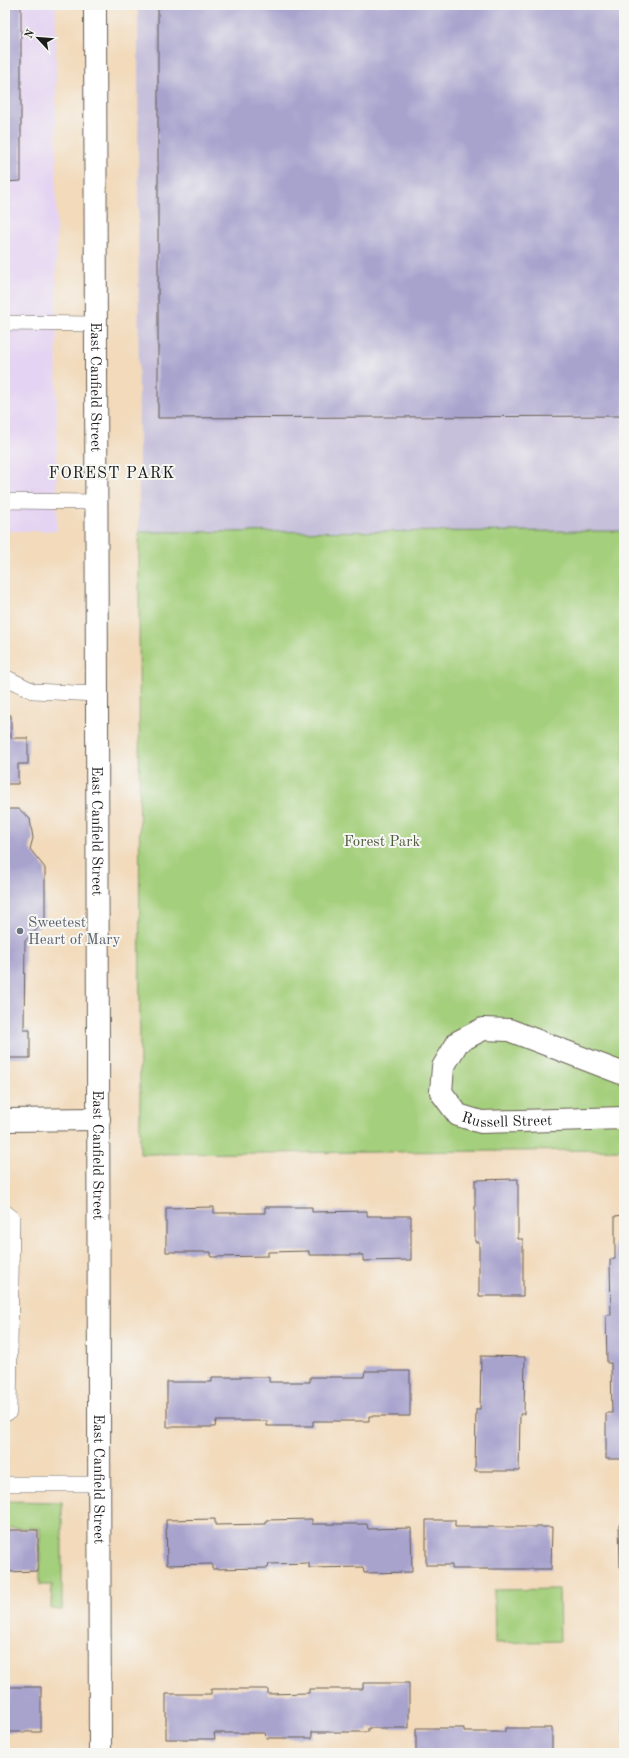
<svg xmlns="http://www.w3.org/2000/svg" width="629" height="1758" viewBox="0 0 629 1758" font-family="'Old Standard TT',serif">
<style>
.built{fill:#e4d3f2}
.industrial{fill:#c6c0da}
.green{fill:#a4cf7c;stroke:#60764c}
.building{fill:#a8a3cd}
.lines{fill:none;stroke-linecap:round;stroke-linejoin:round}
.service-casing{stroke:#675e54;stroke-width:16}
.minor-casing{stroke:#675e54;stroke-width:24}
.service{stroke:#fff;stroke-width:15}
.minor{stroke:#fff;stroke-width:22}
.worship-dot{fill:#6b7280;stroke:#f6f6f2;stroke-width:1.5}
.labels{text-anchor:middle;stroke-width:4;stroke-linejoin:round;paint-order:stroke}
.street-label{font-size:15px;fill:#1c1c1c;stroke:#f6f6f2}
.park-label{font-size:15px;fill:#4c5b3e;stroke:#f6f6f2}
.worship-label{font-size:15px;fill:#5b616d;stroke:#f6f6f2;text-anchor:start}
.neighbourhood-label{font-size:16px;letter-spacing:1px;fill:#1c1c1c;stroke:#f6f6f2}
</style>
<rect width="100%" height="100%" fill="#f6f6f2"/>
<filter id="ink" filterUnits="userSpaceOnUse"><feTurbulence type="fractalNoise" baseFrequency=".025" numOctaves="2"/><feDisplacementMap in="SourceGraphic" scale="8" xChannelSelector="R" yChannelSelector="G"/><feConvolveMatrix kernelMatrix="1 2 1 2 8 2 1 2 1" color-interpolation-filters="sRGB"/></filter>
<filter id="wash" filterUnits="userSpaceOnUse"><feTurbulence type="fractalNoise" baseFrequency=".012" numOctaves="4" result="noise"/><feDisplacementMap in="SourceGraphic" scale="16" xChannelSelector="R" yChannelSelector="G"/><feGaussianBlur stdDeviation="0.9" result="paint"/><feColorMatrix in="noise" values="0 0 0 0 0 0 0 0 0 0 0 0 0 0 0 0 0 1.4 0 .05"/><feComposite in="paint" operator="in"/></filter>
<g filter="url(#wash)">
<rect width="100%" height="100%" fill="#f2dabb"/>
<!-- built -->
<path class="built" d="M5 5H56L57 531H5Z"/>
<!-- industrial -->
<path class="industrial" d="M138 5H624V531L139 532Z"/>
<!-- green -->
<path class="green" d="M624 531V1150L140 1154 139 532Z
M5 1501 62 1502V1610L51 1609 52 1585H40V1528H5Z
M559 1589 560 1641 495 1643 494 1590Z"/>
<g id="blocks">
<!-- building -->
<path class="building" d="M5 5H21V181L5 182Z
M158 5H624V416L158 418Z
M5 715H11V738H28V764H18V784H5Z
M5 809H19L30 819 33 838 30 849 45 868V921L25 941 24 1030H30V1058H5Z
M518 1179V1239H523V1296H479V1242H475V1180Z
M214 1207V1213H265V1207H312V1212L367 1211V1216H411V1260L363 1261V1255H309V1251L268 1252V1256L211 1257V1252H166V1208Z
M624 1215V1459H606V1413H612L611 1363H607L606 1315H611L610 1260 615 1259V1216Z
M481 1356 525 1357 524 1414H520L519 1471H475L476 1409H480Z
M365 1371H410V1416H369V1421H313V1426H267V1421H216L215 1427H167V1382H212V1377H269V1382H310V1377H364Z
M215 1519V1525L266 1524V1520L312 1519V1524H367L368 1529 411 1528 412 1572 364 1573 363 1567 309 1568V1563L269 1564 268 1568 212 1569V1564L167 1565 166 1520Z
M426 1520H455V1527H552L551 1569H452V1565H426Z
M619 1524H624V1567H620Z
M5 1530H38V1571L5 1572Z
M363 1683H409V1728H368V1732H312V1738H266L265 1733H214L215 1739H166V1694H211V1689H268V1694L309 1693V1689H363Z
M5 1687H41V1732H5Z
M624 1688V1731H622V1689Z
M416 1728H464V1732H505V1728H552V1753H416Z"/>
</g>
</g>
<g filter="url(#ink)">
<use href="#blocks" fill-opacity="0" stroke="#675e54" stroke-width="1"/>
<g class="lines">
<!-- service casing -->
<g class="service-casing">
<path id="service" d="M5 323 95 324
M5 501 96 502
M5 677 33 691 97 694
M5 1212 12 1218 9 1412 5 1414
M5 1484H100"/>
</g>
<!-- minor casing -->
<g class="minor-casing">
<g id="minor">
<path id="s1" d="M95 5 100 1753"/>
<path id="s2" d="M624 1074 509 1030 483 1029 458 1042 443 1067 441 1092 458 1115 481 1122 624 1118"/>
<path d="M5 1120 99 1119"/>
</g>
</g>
<!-- service -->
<use href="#service" class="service"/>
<!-- minor -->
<use href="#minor" class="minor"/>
</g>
</g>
<!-- markers -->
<circle class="worship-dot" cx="20" cy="931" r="4"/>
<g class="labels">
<!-- street labels -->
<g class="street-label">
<text dy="5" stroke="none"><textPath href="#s1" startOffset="382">East Canfield Street</textPath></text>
<text dy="5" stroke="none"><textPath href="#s1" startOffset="826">East Canfield Street</textPath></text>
<text dy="5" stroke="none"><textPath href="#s2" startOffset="310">Russell Street</textPath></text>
<text dy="5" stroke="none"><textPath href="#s1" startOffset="1150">East Canfield Street</textPath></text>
<text dy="5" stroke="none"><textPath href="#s1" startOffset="1474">East Canfield Street</textPath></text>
</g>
<!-- park labels -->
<g class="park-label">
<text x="382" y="846">Forest Park</text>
</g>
<!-- worship labels -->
<g class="worship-label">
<text x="28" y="927">Sweetest<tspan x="28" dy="17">Heart of Mary</tspan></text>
</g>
<!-- neighbourhood labels -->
<g class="neighbourhood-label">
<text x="112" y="478">FOREST PARK</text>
</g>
</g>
<!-- margin -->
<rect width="629" height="1758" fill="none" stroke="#f6f6f2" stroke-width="20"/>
<!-- north arrow -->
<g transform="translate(38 38) rotate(296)" stroke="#f6f6f2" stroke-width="3" paint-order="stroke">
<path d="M0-3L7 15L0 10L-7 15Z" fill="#1c1c1c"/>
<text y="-6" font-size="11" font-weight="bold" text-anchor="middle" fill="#1c1c1c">N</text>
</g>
</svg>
